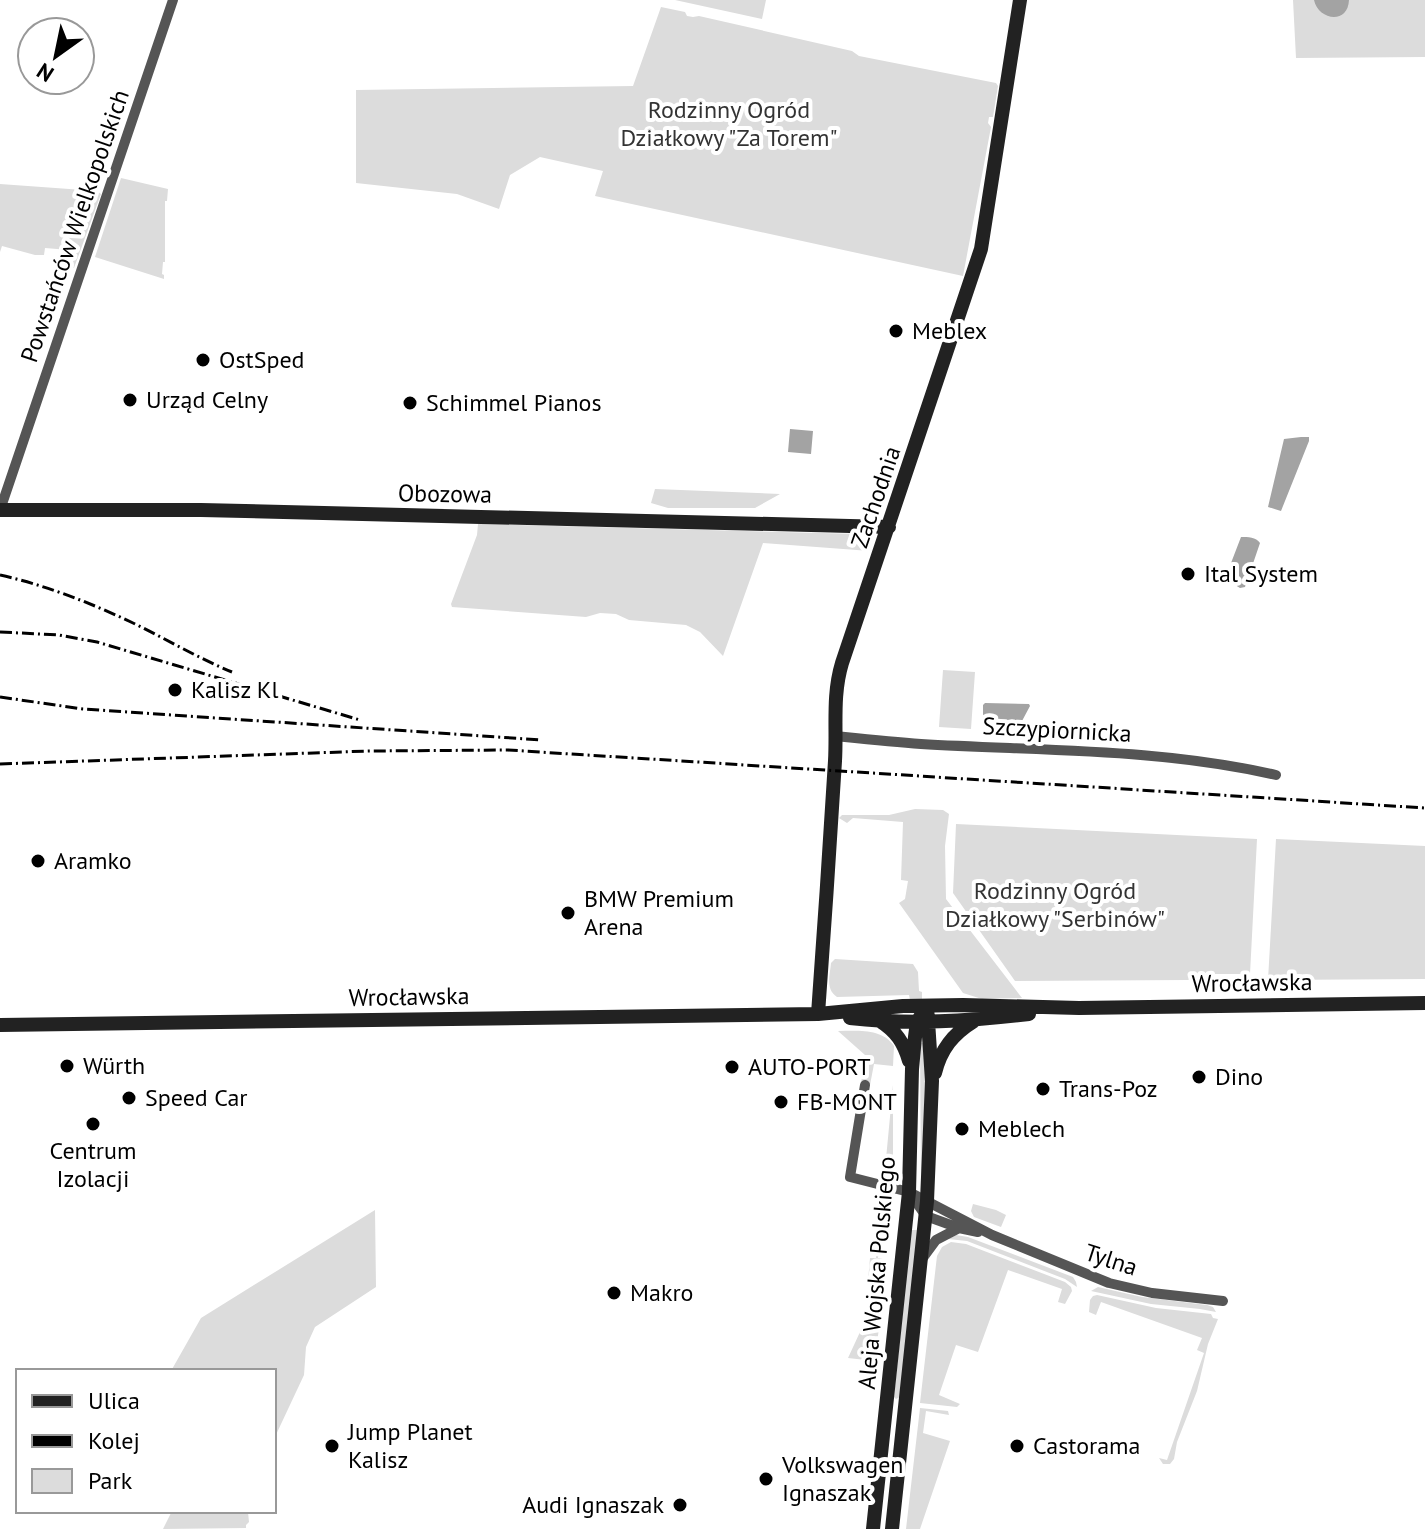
<svg xmlns="http://www.w3.org/2000/svg" width="1425" height="1529" viewBox="0 0 1425 1529" font-family="'PT Sans',sans-serif">
<style>
.green{fill:#dcdcdc}
.water{fill:#a3a3a3}
.lines{fill:none;stroke-linecap:round;stroke-linejoin:round}
.street{stroke:#555;stroke-width:10}
.secondary{stroke:#222;stroke-width:14}
.rail{stroke:#000;stroke-width:3;stroke-dasharray:12 4 2 4;stroke-linecap:butt}
.poi-dot{fill:#000;stroke:#fff;stroke-width:3}
.labels{text-anchor:middle;stroke-width:8;stroke-linejoin:round;paint-order:stroke}
.park-label{font-size:24px;fill:#333;stroke:#fff}
.street-label{font-size:24px;fill:#000;stroke:#fff}
.poi-label{font-size:24px;fill:#000;stroke:#fff;text-anchor:start}
</style>
<rect width="100%" height="100%" fill="#fff"/>
<!-- green -->
<path class="green" d="M675 0H766L762 19Z
M1293 0H1425V57L1296 58Z
M661 7 685 12 687 16 693 17 699 16 852 51 859 56 996 83 998 86 993 117H989L988 123 991 127 963 276 595 196 603 171 540 157 510 175 499 209 457 194 356 183V90L633 86Z
M121 178 168 189 167 201H165V262H163L162 274 164 275V279L95 257Z
M0 184 97 191 101 194 74 268H65L69 250 45 248 44 255H35L2 246 0 252Z
M655 489 780 494 755 508H668L651 503Z
M478 524 861 534 870 551 763 543 723 656 700 632 686 625 629 620 616 614 600 613 586 617 452 607 451 604 477 535Z
M943 670 975 672 971 729 939 727Z
M915 809 943 810 949 814 945 846 946 899 1022 998 982 999 963 993 899 903 905 899 908 881 901 880 903 822 853 818 847 823 839 818 842 815H889Z
M956 824 1257 839 1250 974H1205L1188 980 1015 981 953 893Z
M1276 839 1425 846V979L1268 980Z
M835 959 913 964 918 972 919 991 922 992V1000H910L909 995 837 997C825 989 830 975 831 963Z
M838 1031C857 1031 882 1028 894 1046L893 1066 874 1064 870 1085 861 1083 865 1055Z
M920 1043H926L923 1158 921 1181Z
M893 1085V1165L891 1178 886 1181 884 1180Z
M883 1190 884 1191 878 1258 887 1260 875 1361 848 1358 872 1306 875 1282 868 1281 870 1258H876Z
M973 1204 996 1210 1006 1215 1001 1227 974 1217 971 1211Z
M375 1210 376 1287 315 1327 306 1347 304 1375 274 1439V1371H171L201 1318Z
M911 1230H918L900 1397 896 1399 894 1397Z
M956 1235 968 1237 1073 1277 1076 1282 1077 1287 1065 1279 967 1241 948 1239Z
M951 1242 966 1244 1065 1282 1071 1287 1072 1291 1065 1304 1058 1302 1062 1289 1008 1270 978 1352 956 1345 939 1395 960 1404 957 1407 920 1403 937 1256 942 1247Z
M1098 1287 1142 1297 1207 1305 1213 1307 1216 1312 1200 1309 1151 1304 1091 1291Z
M1097 1295 1156 1308 1211 1314 1213 1318 1218 1319 1208 1344 1197 1391 1177 1442 1174 1459 1170 1464H1163L1159 1458 1167 1460 1204 1353 1197 1350 1202 1338 1101 1302 1096 1315 1089 1312 1090 1300 1093 1296Z
M920 1408 948 1411 949 1415 926 1411 923 1433 950 1441 920 1529H906Z
M172 1511H251L248 1512 249 1522 246 1525V1528L163 1529Z"/>
<!-- water -->
<path class="water" d="M1314 0H1349C1348 25 1318 20 1314 0Z
M790 429 813 431 811 454 788 452Z
M1301 437H1309V441L1281 511 1268 507 1284 439Z
M1241 537C1248 537 1256 537 1260 543L1245 587 1240 588 1227 580 1226 576Z
M985 703 1029 704 1030 706 1022 721 1019 723 986 722 983 720V705Z"/>
<g class="lines">
<!-- street -->
<path class="street" d="M0 510 173 0
M835 736C864 739 892 742 921 744 1040 751 1159 748 1276 775
M865 1085 850 1177 909 1192 992 1235 1109 1283 1152 1293 1223 1301
M909 1192 926 1216 959 1228 978 1232
M922 1259 936 1240 959 1228"/>
<!-- secondary -->
<path class="secondary" d="M0 510H201L889 527
M818 1014C824 930 830 845 835 761 837 728 832 696 842 663L981 249 1020 0
M850 1018C910 1025 969 1021 1029 1014
M880 1021C896 1031 904 1043 909 1061
M0 1025 818 1014 903 1006 963 1005 1079 1008 1425 1003
M935 1073C941 1049 953 1034 974 1021
M873 1529 909 1192 912 1069 915 1037 917 1022 927 1006
M892 1529 927 1201 932 1081 927 1006"/>
<!-- rail -->
<path class="rail" d="M0 575C45 585 91 603 133 623 166 639 198 658 232 672
M0 632 59 635 97 642 360 720
M0 697 83 709 542 740
M0 764 369 751 508 750 1425 808"/>
</g>
<!-- markers -->
<g class="poi-dot">
<circle cx="896" cy="331" r="8"/>
<circle cx="203" cy="360" r="8"/>
<circle cx="130" cy="400" r="8"/>
<circle cx="410" cy="403" r="8"/>
<circle cx="1188" cy="574" r="8"/>
<circle cx="175" cy="690" r="8"/>
<circle cx="38" cy="861" r="8"/>
<circle cx="568" cy="913" r="8"/>
<circle cx="67" cy="1066" r="8"/>
<circle cx="732" cy="1067" r="8"/>
<circle cx="1199" cy="1077" r="8"/>
<circle cx="1043" cy="1089" r="8"/>
<circle cx="129" cy="1098" r="8"/>
<circle cx="781" cy="1102" r="8"/>
<circle cx="93" cy="1124" r="8"/>
<circle cx="962" cy="1129" r="8"/>
<circle cx="614" cy="1293" r="8"/>
<circle cx="332" cy="1446" r="8"/>
<circle cx="1017" cy="1446" r="8"/>
<circle cx="766" cy="1479" r="8"/>
<circle cx="680" cy="1505" r="8"/>
</g>
<g class="labels">
<!-- park labels -->
<g class="park-label">
<text x="729" y="118">Rodzinny Ogród<tspan x="729" dy="28">Działkowy "Za Torem"</tspan></text>
<text x="1055" y="899">Rodzinny Ogród<tspan x="1055" dy="28">Działkowy "Serbinów"</tspan></text>
</g>
<!-- street labels -->
<g class="street-label">
<text transform="translate(75 226) rotate(-71)" y="8">Powstańców Wielkopolskich</text>
<text transform="translate(445 494) rotate(1)" y="8">Obozowa</text>
<text transform="translate(876 497) rotate(-71)" y="8">Zachodnia</text>
<text transform="translate(1057 730) rotate(3)" y="8">Szczypiornicka</text>
<text transform="translate(1252 983) rotate(-1)" y="8">Wrocławska</text>
<text transform="translate(409 997) rotate(-1)" y="8">Wrocławska</text>
<text transform="translate(1111 1260) rotate(18)" y="8">Tylna</text>
<text transform="translate(877 1273) rotate(-85)" y="8">Aleja Wojska Polskiego</text>
</g>
<!-- poi labels -->
<g class="poi-label">
<text x="912" y="339">Meblex</text>
<text x="219" y="368">OstSped</text>
<text x="146" y="408">Urząd Celny</text>
<text x="426" y="411">Schimmel Pianos</text>
<text x="1204" y="582">Ital System</text>
<text x="191" y="698">Kalisz Kl</text>
<text x="54" y="869">Aramko</text>
<text x="584" y="907">BMW Premium<tspan x="584" dy="28">Arena</tspan></text>
<text x="83" y="1074">Würth</text>
<text x="748" y="1075">AUTO-PORT</text>
<text x="1215" y="1085">Dino</text>
<text x="1059" y="1097">Trans-Poz</text>
<text x="145" y="1106">Speed Car</text>
<text x="797" y="1110">FB-MONT</text>
<text x="978" y="1137">Meblech</text>
<text x="93" y="1159" text-anchor="middle">Centrum<tspan x="93" dy="28">Izolacji</tspan></text>
<text x="630" y="1301">Makro</text>
<text x="348" y="1440">Jump Planet<tspan x="348" dy="28">Kalisz</tspan></text>
<text x="1033" y="1454">Castorama</text>
<text x="782" y="1473">Volkswagen<tspan x="782" dy="28">Ignaszak</tspan></text>
<text x="664" y="1513" text-anchor="end">Audi Ignaszak</text>
</g>
</g>
<!-- legend -->
<rect x="16" y="1369" width="260" height="144" fill="#ffffff" stroke="#999999" stroke-width="2"/>
<rect x="32" y="1395" width="40" height="12" fill="#222222" stroke="#999999" stroke-width="2"/>
<text x="88" y="1409" font-size="24" fill="#000000">Ulica</text>
<rect x="32" y="1435" width="40" height="12" fill="#000000" stroke="#999999" stroke-width="2"/>
<text x="88" y="1449" font-size="24" fill="#000000">Kolej</text>
<rect x="32" y="1469" width="40" height="24" fill="#dcdcdc" stroke="#999999" stroke-width="2"/>
<text x="88" y="1489" font-size="24" fill="#000000">Park</text>
<!-- north arrow -->
<g transform="translate(56 56) rotate(213)"><circle r="38" fill="#ffffff" stroke="#999999" stroke-width="2"/>
<path d="M0-6L14 30L0 20L-14 30Z" fill="#000000"/>
<text y="-12" font-size="22" font-weight="bold" text-anchor="middle" fill="#000000">N</text>
</g>
</svg>
